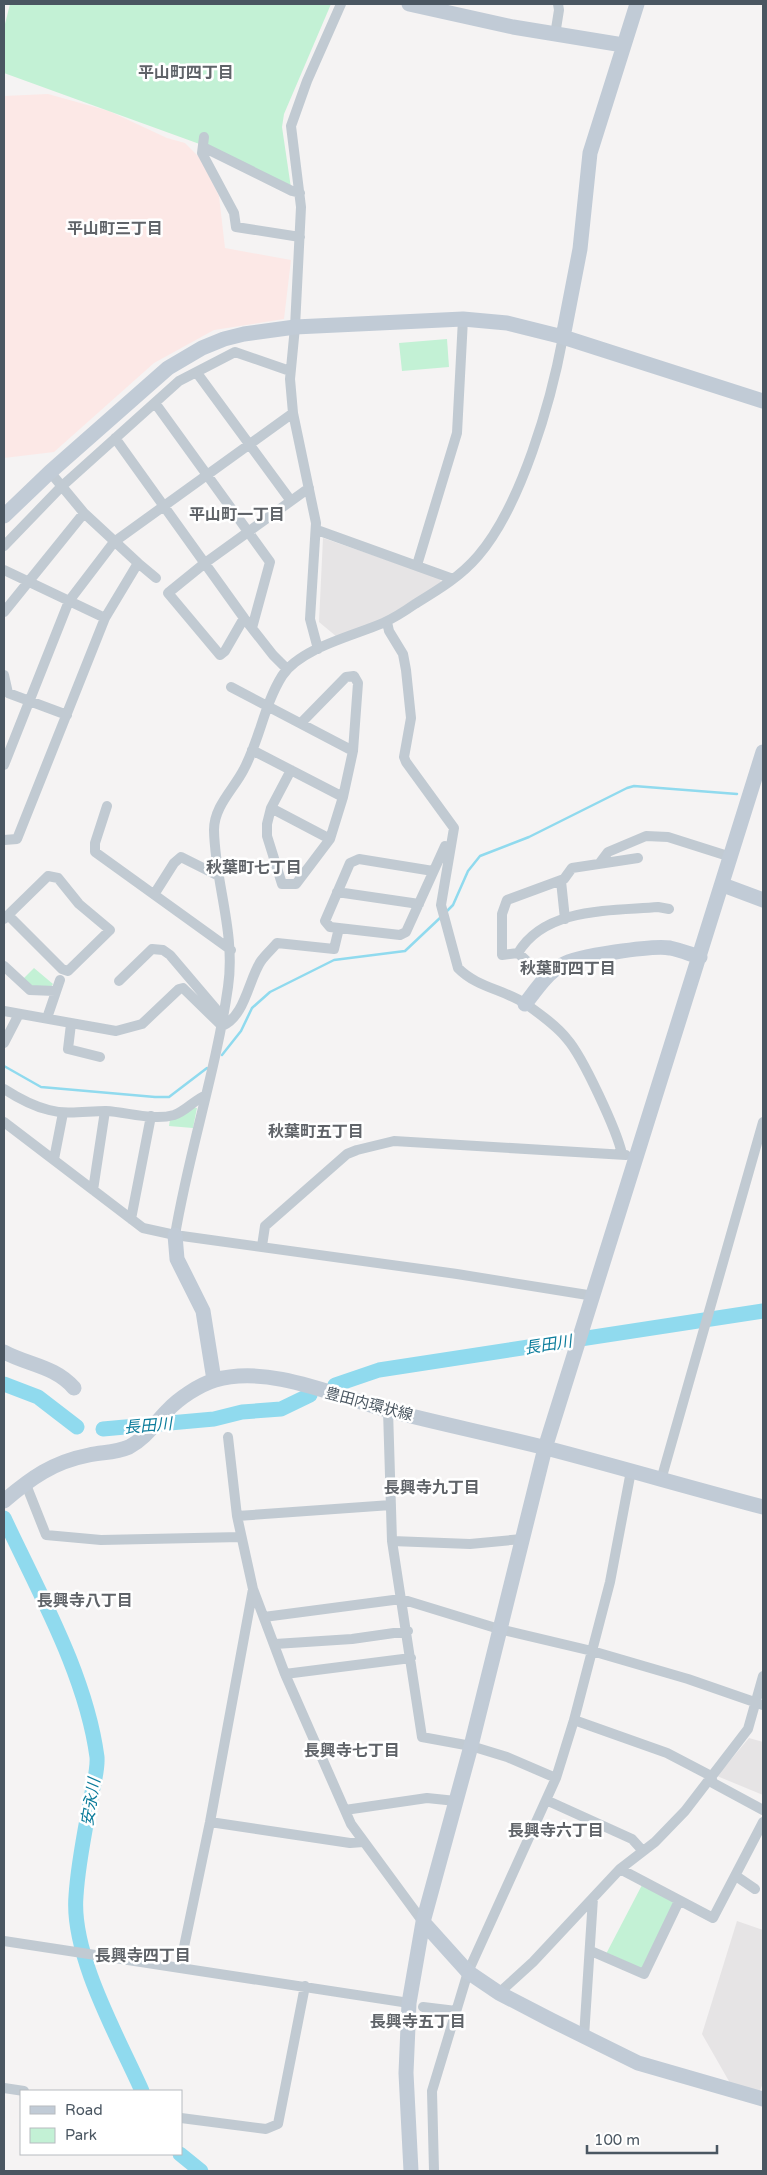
<svg xmlns="http://www.w3.org/2000/svg" width="767" height="2175" viewBox="0 0 767 2175" font-family="'Varela Round','Noto Sans JP',sans-serif">
<style>
.education{fill:#e6e4e5}
.medical{fill:#fce8e6}
.green{fill:#c3f1d5}
.lines{fill:none;stroke-linecap:round;stroke-linejoin:round}
.stream{stroke:#90daee;stroke-width:2.5}
.river{stroke:#90daee;stroke-width:15}
.street{stroke:#c1cad2;stroke-width:10}
.secondary{stroke:#c1cbd6;stroke-width:15}
.labels{text-anchor:middle;stroke-width:5;stroke-linejoin:round;paint-order:stroke}
.street-label{font-size:15px;fill:#4a5661;stroke:#fff}
.neighbourhood-label{font-size:16px;font-weight:bold;fill:#5f6368;stroke:#fff}
.water-label{font-size:16px;font-style:italic;fill:#0c7c9b;stroke:#fff}
</style>
<rect width="100%" height="100%" fill="#f5f3f3"/>
<!-- education -->
<path class="education" d="M323 538 439 578 442 583 388 617 337 637 319 622Z
M749 1738 763 1742V1795L717 1776Z
M737 1921 763 1930V2083L759 2093 730 2083 702 2034Z"/>
<!-- medical -->
<path class="medical" d="M48 94 109 111 167 138 185 143 200 158 219 196 225 248 291 260 284 319 214 330 154 363 54 452 4 458V96Z"/>
<!-- green -->
<path class="green" d="M10 4H331L284 114 282 127 291 188 205 146 4 73V28Z
M447 339 449 367 402 371 399 343Z
M34 968 53 984 50 988 30 986 23 979Z
M191 1107 197 1108 193 1128 169 1126 170 1119Z
M642 1885 673 1901 674 1904 644 1968H640L606 1954Z"/>
<g class="lines">
<!-- stream -->
<path class="stream" d="M447 911 453 905 468 871 480 856 529 837 627 788 634 786 737 794
M222 1055 241 1031 252 1008 270 992 334 960 405 951 441 917
M4 1066 41 1087 155 1097H169L207 1068"/>
<!-- river -->
<path class="river" d="M4 1384 38 1397 77 1427
M335 1385 379 1370 763 1311
M103 1429 214 1419 242 1412 281 1409 310 1395
M4 1518C39 1593 86 1675 97 1757 98 1770 93 1786 91 1798 85 1831 78 1863 76 1896 71 1955 118 2037 142 2091
M180 2154 201 2171"/>
<!-- street -->
<path class="street" d="M555 35 559 10 558 4
M204 137 202 153 234 213 236 227 300 237
M203 147 292 191 300 193
M197 373 291 501
M155 403 270 562 252 628
M115 438 244 618 273 655 287 669
M317 530 453 579
M4 546 61 487 179 381 235 352 290 371
M138 563 156 578
M417 565 457 433 463 319
M4 570 105 618
M4 612 84 513
M244 618 225 651 220 655 168 593 205 563 309 488
M387 622 389 631 403 654 406 670 411 718 404 757 406 762 454 828 441 905 458 968C476 987 505 990 526 1004 540 1014 557 1026 567 1039 583 1057 617 1131 622 1154
M318 649 310 619 316 523 293 413 290 379 295 327 301 207 291 126 307 81 341 4
M4 675 8 693 67 715
M231 687 353 751 343 797 252 750
M301 723 346 677 354 676 358 683 353 751
M4 765 69 601 114 542 293 413
M291 770 271 808 267 824V836L282 884H296L330 839 343 797
M107 806 95 843V852L231 950
M271 808 330 839
M4 840 17 839 105 618 138 563 84 513 50 472
M599 864 608 852 646 836 668 837 731 857
M561 881 565 919
M337 892 419 904
M155 893 174 863 181 857 219 876
M4 919 48 876 58 878 79 904 110 930 68 971 62 969 8 915
M339 928 400 935 406 932 445 846
M518 953C545 907 611 911 658 907L669 909
M4 966 30 990 55 991
M545 978 518 953 502 955V914L507 900 564 879 572 868 638 858
M119 981 152 949 163 950 170 955 221 1015
M4 1011 116 1031 142 1024 179 989 183 988 222 1026
M47 1018 60 980
M71 1024 68 1049 100 1057
M222 1026C245 1017 249 978 261 961 266 954 272 949 277 943L334 949 339 928 330 927 325 921 350 863 359 859 433 871
M4 1043 19 1014
M4 1089C18 1098 32 1106 49 1110 68 1115 86 1111 106 1111 127 1112 153 1121 174 1115 186 1111 194 1100 206 1095
M4 1122 143 1228 175 1235 457 1274 594 1296
M54 1159 63 1113
M93 1190 105 1111
M131 1219 151 1116
M175 1235C189 1151 216 1071 228 987 236 933 215 883 214 830 214 806 234 789 244 769 260 739 264 705 282 676 300 648 353 636 383 623 394 618 405 611 415 604 438 590 460 577 478 556 521 506 551 402 563 337
M262 1246 265 1226 347 1154 357 1150 394 1141 626 1155
M388 1410 392 1541 422 1737 471 1746 507 1757 556 1778
M228 1437 237 1516 253 1589 285 1674 351 1824 423 1922
M661 1480 763 1122
M25 1482 46 1535 101 1540 241 1537
M237 1516 391 1505
M392 1541 470 1544 522 1539
M264 1617 401 1599 499 1629 592 1651 688 1679 763 1705
M275 1644 352 1639 408 1631
M285 1674 411 1658
M574 1720 667 1753 711 1776 713 1783 763 1810
M546 1800 632 1839 642 1850
M345 1810 427 1798 456 1801
M210 1822 350 1843 363 1842
M620 1869 713 1918 763 1822
M736 1876 755 1889
M4 1941 409 2003
M591 1951 644 1974 679 1901
M180 1966 210 1822 253 1589
M499 1993 533 1962 620 1869 655 1842 685 1811 748 1729 763 1676
M423 2007 456 2011
M584 2037 593 1898
M4 2088 24 2091
M181 2118 266 2129 278 2124 305 1986
M434 2171 432 2091 468 1972 556 1778 574 1720 610 1582 631 1471"/>
<!-- secondary -->
<path class="secondary" d="M409 4 513 27 623 45
M563 337 580 249 590 153 637 4
M4 516 50 472 168 368 202 348 224 339 244 334 295 327 463 319 507 323 563 337 763 401
M723 885 763 900
M525 1004C536 990 547 973 562 965 577 956 653 945 670 948 680 950 690 954 700 957
M175 1235 177 1259 203 1311 214 1380
M4 1352C28 1365 55 1366 74 1388
M4 1501C31 1478 53 1462 89 1455 103 1452 115 1453 129 1447 145 1439 155 1423 167 1411 179 1398 199 1385 215 1380 270 1364 338 1397 391 1411 442 1424 494 1435 546 1448 619 1467 691 1488 763 1507
M423 1922 468 1972 499 1993 551 2020 638 2063 763 2099
M411 2171 406 2073 409 2003 423 1922 471 1746 545 1448 763 752"/>
</g>
<g class="labels">
<!-- street labels -->
<g class="street-label">
<text transform="translate(369 1404) rotate(15)" y="5">豊田内環状線</text>
</g>
<!-- neighbourhood labels -->
<g class="neighbourhood-label">
<text x="186" y="78">平山町四丁目</text>
<text x="115" y="234">平山町三丁目</text>
<text x="237" y="520">平山町一丁目</text>
<text x="254" y="873">秋葉町七丁目</text>
<text x="568" y="974">秋葉町四丁目</text>
<text x="316" y="1137">秋葉町五丁目</text>
<text x="432" y="1493">長興寺九丁目</text>
<text x="85" y="1606">長興寺八丁目</text>
<text x="352" y="1756">長興寺七丁目</text>
<text x="556" y="1836">長興寺六丁目</text>
<text x="143" y="1961">長興寺四丁目</text>
<text x="418" y="2027">長興寺五丁目</text>
</g>
<!-- water labels -->
<g class="water-label">
<text transform="translate(548 1344) rotate(-9)" y="6">長田川</text>
<text transform="translate(148 1425) rotate(-5)" y="6">長田川</text>
<text transform="translate(90 1802) rotate(-81)" y="6">安永川</text>
</g>
</g>
<!-- border -->
<rect width="767" height="2175" fill="none" stroke="#4a5661" stroke-width="10"/>
<!-- legend -->
<rect x="20" y="2090" width="162" height="65" fill="#ffffff" stroke="#b7bbc0"/>
<rect x="30" y="2106" width="25" height="8" fill="#c1cbd6" stroke="#b7bbc0"/>
<text x="65" y="2115" font-size="15" fill="#4a5661">Road</text>
<rect x="30" y="2128" width="25" height="15" fill="#c3f1d5" stroke="#b7bbc0"/>
<text x="65" y="2140" font-size="15" fill="#4a5661">Park</text>
<!-- scale -->
<path d="M587 2145v8h130v-8" fill="none" stroke="#4a5661" stroke-width="2.5"/>
<text x="594" y="2145" font-size="15" fill="#4a5661" stroke="#ffffff" stroke-width="4" paint-order="stroke">100 m</text>
</svg>
